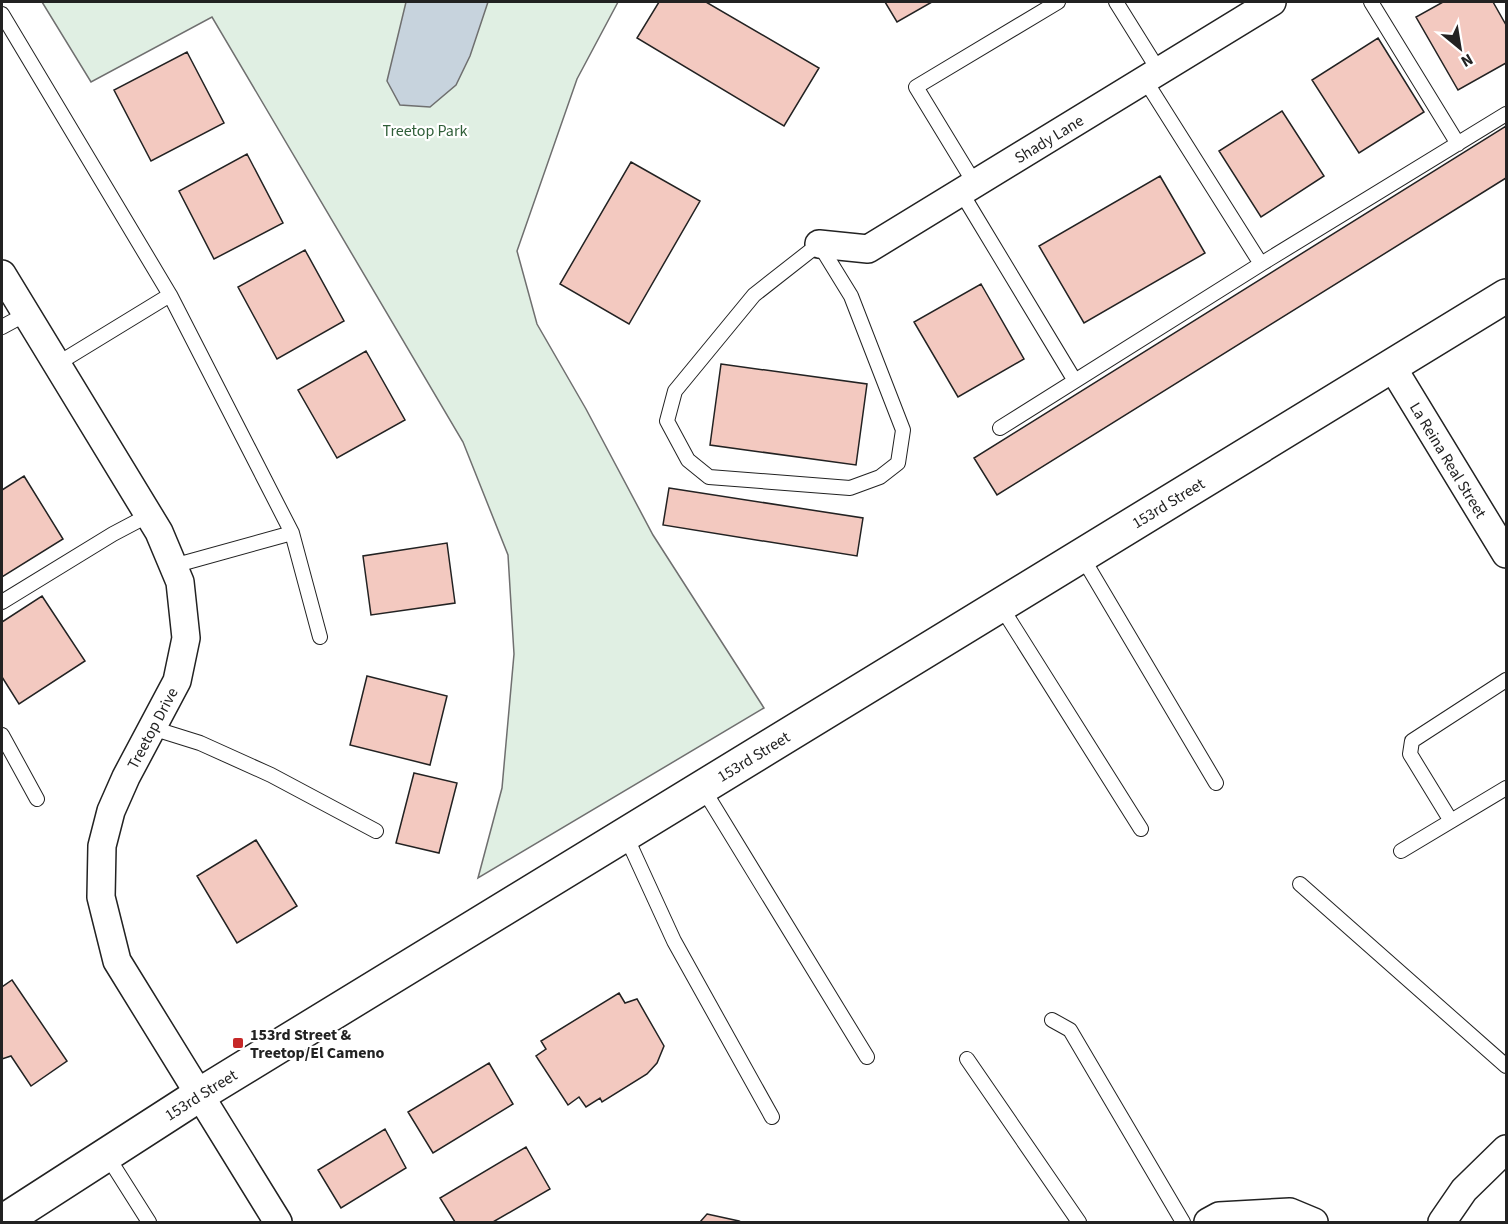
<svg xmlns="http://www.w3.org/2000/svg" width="1508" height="1224" viewBox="0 0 1508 1224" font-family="'Source Sans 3',sans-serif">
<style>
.green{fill:#e0efe3;stroke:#6f6f6f;stroke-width:1.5}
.water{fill:#c7d3dd;stroke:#6f6f6f;stroke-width:1.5}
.building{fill:#f3c9c0;stroke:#222;stroke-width:1.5}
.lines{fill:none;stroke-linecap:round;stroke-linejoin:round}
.service-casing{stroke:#222;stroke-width:16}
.minor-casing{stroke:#222;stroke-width:30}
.tertiary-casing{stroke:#222;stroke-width:36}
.service{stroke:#fff;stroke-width:14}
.minor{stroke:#fff;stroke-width:27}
.tertiary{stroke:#fff;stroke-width:33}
.poi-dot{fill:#c62828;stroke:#fff;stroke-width:2}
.labels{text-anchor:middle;stroke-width:4.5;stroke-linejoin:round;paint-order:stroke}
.park-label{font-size:16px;fill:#2f5e38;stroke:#fff}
.street-label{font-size:16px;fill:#222;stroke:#fff}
.poi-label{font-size:16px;font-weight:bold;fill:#222;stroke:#fff;text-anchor:start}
</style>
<rect width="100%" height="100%" fill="#fff"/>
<!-- green -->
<path class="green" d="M42 2H618L577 79 517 251 537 324 586 409 653 535 764 708 478 878 502 788 514 654 508 555 463 442 212 17 91 82Z"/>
<!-- water -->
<path class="water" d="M406 2H488L470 56 456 85 430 107 400 105 387 81Z"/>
<!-- building -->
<path class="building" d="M659 2H706L819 68 784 126 637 38Z
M885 2H932L897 22Z
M1443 2H1493L1506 25V63L1458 90 1416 17Z
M1378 38 1424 112 1359 153 1312 80Z
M187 52 224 123 151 161 114 90Z
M1282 111 1324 176 1261 217 1219 151Z
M1506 126V178L997 495 974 458Z
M247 154 283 223 214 259 179 191Z
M631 162 700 201 629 324 560 284Z
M1160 176 1205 253 1084 323 1039 246Z
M305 250 344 321 277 359 238 287Z
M981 284 1024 359 958 397 914 322Z
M366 351 405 420 337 458 298 390Z
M721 364 867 384 856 465 710 445Z
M24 476 63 539 2 577V490Z
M669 488 863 518 857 556 663 525Z
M447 543 455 603 371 615 363 556Z
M42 596 85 661 19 704 2 677V622Z
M367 676 447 696 430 765 350 745Z
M414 773 457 783 439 853 396 843Z
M256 840 297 906 237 943 197 876Z
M12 980 67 1061 31 1086 11 1056 2 1059V987Z
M619 993 625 1003 637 999 664 1046 657 1063 647 1074 602 1102 600 1098 586 1107 579 1097 568 1105 536 1056 546 1049 541 1041Z
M489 1063 513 1104 433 1153 408 1112Z
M385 1129 406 1168 341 1208 318 1170Z
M526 1147 550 1189 493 1222H455L440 1198Z
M707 1214 739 1221 741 1222H700Z"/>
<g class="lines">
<!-- service casing -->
<g class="service-casing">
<path id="service" d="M1116 2 1159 71
M1371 2 1458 144
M2 14 170 295 292 533 320 637
M1145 80 1261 264 1506 114
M975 184 916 87 1058 2
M961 192 1075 381
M819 244 851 296 903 430 898 463 880 477 850 488 709 477 688 460 667 421 675 391 754 295Z
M2 327 26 314
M57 364 170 295
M1000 428 1261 264
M1081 555 1216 783
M173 566 292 533
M2 602 113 534 149 515
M1000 605 1141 829
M152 728 200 743 271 775 376 831
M2 735 37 799
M702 787 867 1057
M1451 821 1410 754 1412 741 1506 680
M625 834 674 941 772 1117
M1401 851 1506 788
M1300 884 1506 1066
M1052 1020 1070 1030 1183 1222
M967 1059 1079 1222
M106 1154 149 1222"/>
</g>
<!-- minor casing -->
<g class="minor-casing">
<g id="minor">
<path id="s1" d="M819 244 868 249 1272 2"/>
<path d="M2 274 159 532 180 582 186 638 177 681 126 777 111 811 102 846 101 897 117 961 278 1222"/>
<path id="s2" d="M1391 365 1506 554"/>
<path d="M1208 1222 1219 1216 1290 1212 1314 1222"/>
<path d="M1442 1222 1464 1190 1506 1149"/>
</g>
</g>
<!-- tertiary casing -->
<g class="tertiary-casing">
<g id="tertiary">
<path id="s3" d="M2 1222 199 1095 1506 296"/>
</g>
</g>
<!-- service -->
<use href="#service" class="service"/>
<!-- minor -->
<use href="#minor" class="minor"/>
<!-- tertiary -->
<use href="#tertiary" class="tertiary"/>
</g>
<!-- markers -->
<rect class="poi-dot" x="232" y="1037" width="12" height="12" rx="3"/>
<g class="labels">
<!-- park labels -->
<g class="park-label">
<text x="425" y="136">Treetop Park</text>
</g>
<!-- street labels -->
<g class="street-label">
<text dy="6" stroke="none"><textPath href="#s1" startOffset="261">Shady Lane</textPath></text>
<text dy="6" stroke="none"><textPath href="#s2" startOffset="111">La Reina Real Street</textPath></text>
<text dy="6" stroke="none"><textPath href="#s3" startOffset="1370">153rd Street</textPath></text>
<text transform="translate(152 728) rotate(-62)" y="6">Treetop Drive</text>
<text dy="6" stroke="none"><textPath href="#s3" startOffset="884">153rd Street</textPath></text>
<text dy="6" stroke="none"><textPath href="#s3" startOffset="236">153rd Street</textPath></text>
</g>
<!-- poi labels -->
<g class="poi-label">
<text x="250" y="1040">153rd Street &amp;<tspan x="250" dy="18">Treetop/El Cameno</tspan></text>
</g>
</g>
<!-- border -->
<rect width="1508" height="1224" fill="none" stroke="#222222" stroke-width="6"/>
<!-- north arrow -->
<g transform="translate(1460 48) rotate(150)" stroke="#ffffff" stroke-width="4.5" paint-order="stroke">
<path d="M0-4.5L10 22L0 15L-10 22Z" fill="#222222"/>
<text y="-9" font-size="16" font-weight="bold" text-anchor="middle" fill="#222222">N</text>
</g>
</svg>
